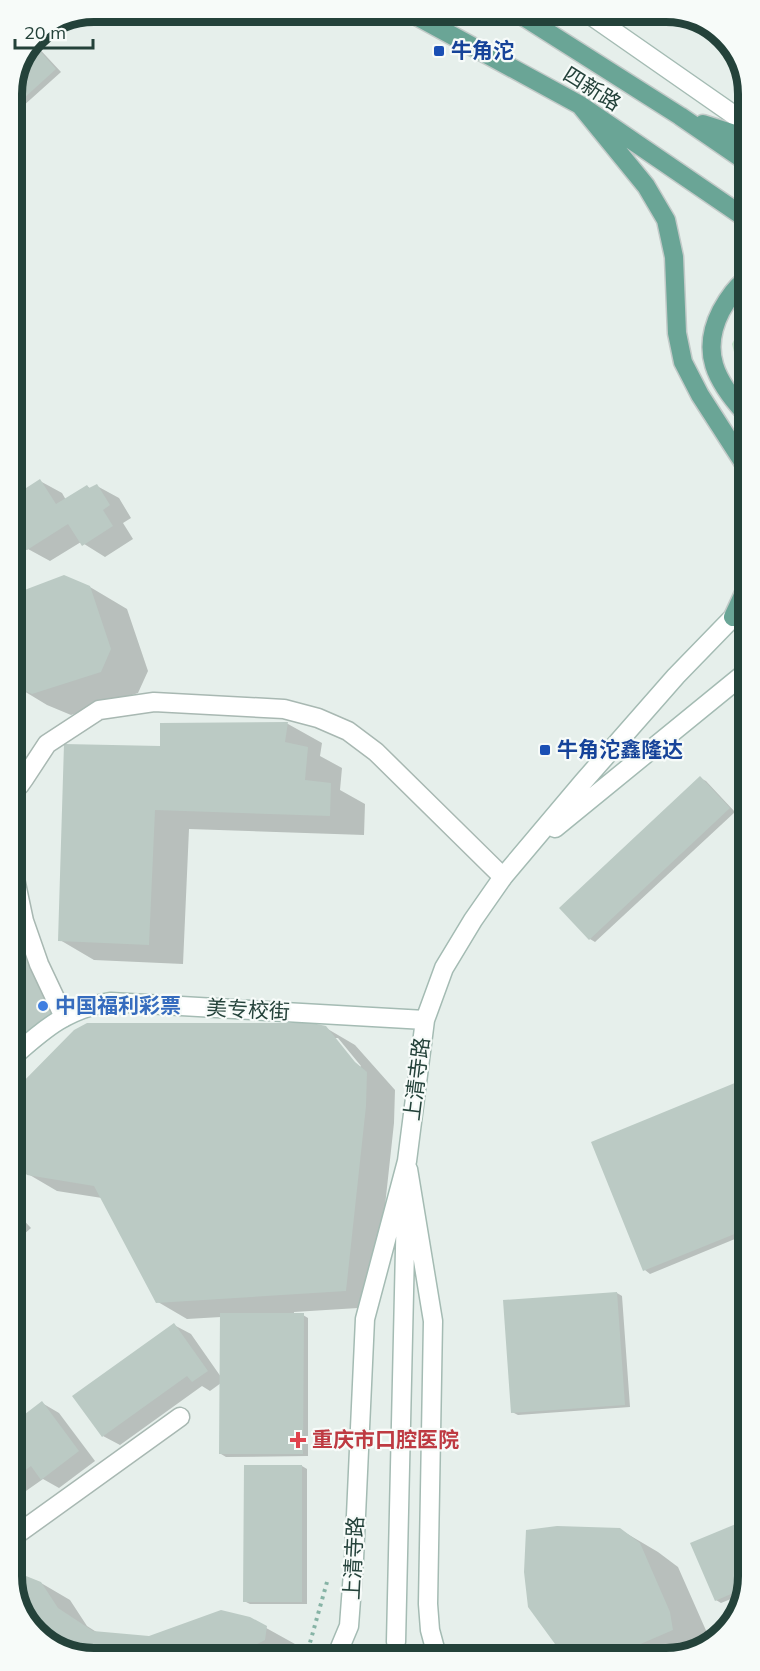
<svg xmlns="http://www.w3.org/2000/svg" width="760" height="1671" viewBox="0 0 760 1671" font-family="Mulish,'Noto Sans SC',sans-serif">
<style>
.green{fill:#bfe0c8}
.shadow{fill:#0003;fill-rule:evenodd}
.building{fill:#bbcac4}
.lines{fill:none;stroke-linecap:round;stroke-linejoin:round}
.secondary-tunnel{stroke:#bfccc8;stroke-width:18;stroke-dasharray:18 9;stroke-linecap:butt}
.street-casing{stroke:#a8b8b2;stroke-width:21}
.secondary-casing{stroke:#a4bbb3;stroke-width:21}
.primary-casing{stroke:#c2cac8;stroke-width:21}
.path{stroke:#86b3a5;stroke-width:4;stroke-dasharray:3 4.5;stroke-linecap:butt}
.street{stroke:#fff;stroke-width:18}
.secondary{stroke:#fff;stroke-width:18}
.primary{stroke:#6aa596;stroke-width:18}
.path-bridge{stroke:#86b3a5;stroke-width:4;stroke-dasharray:3 4.5;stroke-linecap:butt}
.transit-dot{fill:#1a4fb4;stroke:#f7fbf9;stroke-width:2}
.shop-dot{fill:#3f7fe0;stroke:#f7fbf9;stroke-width:2}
.health-dot{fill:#e0444e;stroke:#f7fbf9;stroke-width:2}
.labels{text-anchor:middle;stroke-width:4.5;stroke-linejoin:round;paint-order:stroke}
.transit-label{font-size:21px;font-weight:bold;fill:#164399;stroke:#f7fbf9;text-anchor:start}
.street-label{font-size:21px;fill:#24423a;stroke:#f7fbf9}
.shop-label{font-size:21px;font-weight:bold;fill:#366cbe;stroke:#f7fbf9;text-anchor:start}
.health-label{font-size:21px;font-weight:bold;fill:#be3a42;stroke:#f7fbf9;text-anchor:start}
.rim{fill:none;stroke:#24423a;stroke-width:8}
</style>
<rect width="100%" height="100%" fill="#e6efeb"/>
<!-- green -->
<path class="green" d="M744 320V392L732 344Z"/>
<!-- shadow -->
<path class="shadow" d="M33 42 61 72 12 116V89Z
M40 481 62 493 66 500 87 486 91 489 97 486 119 498 131 518 123 523 133 539 105 557 81 542 50 561 28 549 13 557V488L19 484 27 489Z
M64 576 90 587 127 609 148 671 138 693 71 715 47 705 14 685V595Z
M161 724H288L322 743 320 756 342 768 340 790 365 804 364 835 189 829 183 964 94 960 60 940 162 748Z
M700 778 706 781 735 812 595 942 590 939 561 908Z
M15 919 71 1022 15 1067Z
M326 1028 355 1045 395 1090 394 1123 374 1307 294 1312V1315H303L308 1318V1456L226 1457 221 1454V1383L210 1391 202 1386 120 1445 103 1436 174 1325 191 1334 221 1377V1317L187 1319 158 1302 102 1198 57 1191 28 1174ZM334 1038H338L361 1066 359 1068Z
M747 1080V1234L650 1274 645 1270 593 1143Z
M15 1211 31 1228 15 1242Z
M617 1293 622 1296 630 1407 518 1415 512 1412Z
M42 1403 59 1413 95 1461 59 1488 43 1479 16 1498V1429L18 1427 16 1423Z
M245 1466H302L307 1469V1604H250L244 1601Z
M748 1520V1577L743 1594 721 1603 716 1600Z
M619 1529 658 1552 678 1567 708 1635 709 1642 693 1655H568L556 1643Z
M41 1583 70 1600 87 1626 98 1633 149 1637 250 1619 295 1644 294 1656 88 1659 44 1642 16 1604Z"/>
<!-- building -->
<path class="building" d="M33 43 56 69 12 109V89Z
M40 479 56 504 87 485 89 488 97 484 110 505 103 510 113 526 82 546 68 524 27 550 15 531 13 532V486L19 483 23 490Z
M64 575 90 586 111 649 101 672 32 694 14 686V594Z
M288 722 285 742 308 747 305 780 331 783 330 816 155 810 149 945 58 941 64 744 160 746V723Z
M700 776 730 808 589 940 559 908Z
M15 933 23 946 55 1012 15 1044Z
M87 1023H312L326 1026 355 1062 367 1072 366 1106 346 1291 156 1303 94 1186 27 1175 15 1162V1090L74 1030Z
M747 1078V1229L643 1271 591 1142Z
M617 1292 625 1405 511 1413 503 1300Z
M220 1313H304L303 1454H219Z
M174 1323 208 1371 192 1382 187 1376 102 1437 72 1396Z
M42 1401 79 1451 41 1480 31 1466 16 1477V1421Z
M244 1465H302V1602H243Z
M748 1519V1577L745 1588 715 1601 690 1543Z
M557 1526 620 1528 640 1543 670 1612 673 1630 615 1655H566L555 1644 528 1607 524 1572 526 1530Z
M16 1572 41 1582 58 1608 93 1631 149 1636 221 1610 250 1617 267 1626 265 1640 230 1658 88 1659 44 1642 16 1604Z"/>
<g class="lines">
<!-- secondary-tunnel -->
<path class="secondary-tunnel" d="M393 1657 396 1642"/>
<!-- street casing -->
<g class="street-casing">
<path id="street" d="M14 787 19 786 24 779 47 744 99 710 154 702 284 709 318 718 348 731 376 752 503 877
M14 874 24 921 39 964 64 1017
M16 1535 180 1417"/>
</g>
<!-- secondary casing -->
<g class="secondary-casing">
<path id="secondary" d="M586 12 744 122
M555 828 745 673
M15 1055C45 1028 69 1008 111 1002L425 1020
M408 1169 433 1321 428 1604 430 1630 437 1656
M396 1642 406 1205
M336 1657 349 1626 354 1559 365 1319 407 1161 425 1020 444 968 473 920 503 877 583 782 676 676 744 606"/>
</g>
<!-- primary casing -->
<g class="primary-casing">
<path id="primary" d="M409 12 580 105 744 217
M516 12 680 116 744 160
M580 105 646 186 666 220 674 257 677 333 683 362 700 395 745 465
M703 124 744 137
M744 281C734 289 727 300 721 311 700 352 716 381 745 413
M733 617 745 591"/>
</g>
<!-- path -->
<path class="path" d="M14 842 17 854
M306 1657 327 1582"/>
<!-- street -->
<use href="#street" class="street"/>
<!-- secondary -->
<use href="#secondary" class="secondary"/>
<!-- primary -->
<use href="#primary" class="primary"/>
<!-- path-bridge -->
<path class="path-bridge" d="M306 1657 349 1652 394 1657"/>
</g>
<!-- markers -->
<g class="transit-dot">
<rect x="433" y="45" width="12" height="12" rx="3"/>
<rect x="539" y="744" width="12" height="12" rx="3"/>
</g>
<circle class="shop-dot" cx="43" cy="1006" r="6"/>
<path class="health-dot" d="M295 1431h6v6h6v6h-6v6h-6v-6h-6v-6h6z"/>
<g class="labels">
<!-- transit labels -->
<g class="transit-label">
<text x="451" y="58">牛角沱</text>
<text x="557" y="757">牛角沱鑫隆达</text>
</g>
<!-- street labels -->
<g class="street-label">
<text transform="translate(592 89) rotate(32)" y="7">四新路</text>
<text transform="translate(248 1010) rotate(3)" y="7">美专校街</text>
<text transform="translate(417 1079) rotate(-83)" y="7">上清寺路</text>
<text transform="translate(354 1558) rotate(-87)" y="7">上清寺路</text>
</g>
<!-- shop labels -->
<g class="shop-label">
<text x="55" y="1013">中国福利彩票</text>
</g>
<!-- health labels -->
<g class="health-label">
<text x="312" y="1447">重庆市口腔医院</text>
</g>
</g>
<!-- crop -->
<path d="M0 0H760V1671H0ZM94 22H666A72 72 0 0 1 738 94V1576A72 72 0 0 1 666 1648H94A72 72 0 0 1 22 1576V94A72 72 0 0 1 94 22Z" fill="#f7fbf9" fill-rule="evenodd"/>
<path class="rim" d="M94 22H666A72 72 0 0 1 738 94V1576A72 72 0 0 1 666 1648H94A72 72 0 0 1 22 1576V94A72 72 0 0 1 94 22Z"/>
<!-- scale -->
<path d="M15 39v9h78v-9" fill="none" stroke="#24423a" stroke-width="3"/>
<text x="24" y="39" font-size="18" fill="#24423a" stroke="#f7fbf9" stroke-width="4.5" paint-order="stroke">20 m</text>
</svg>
